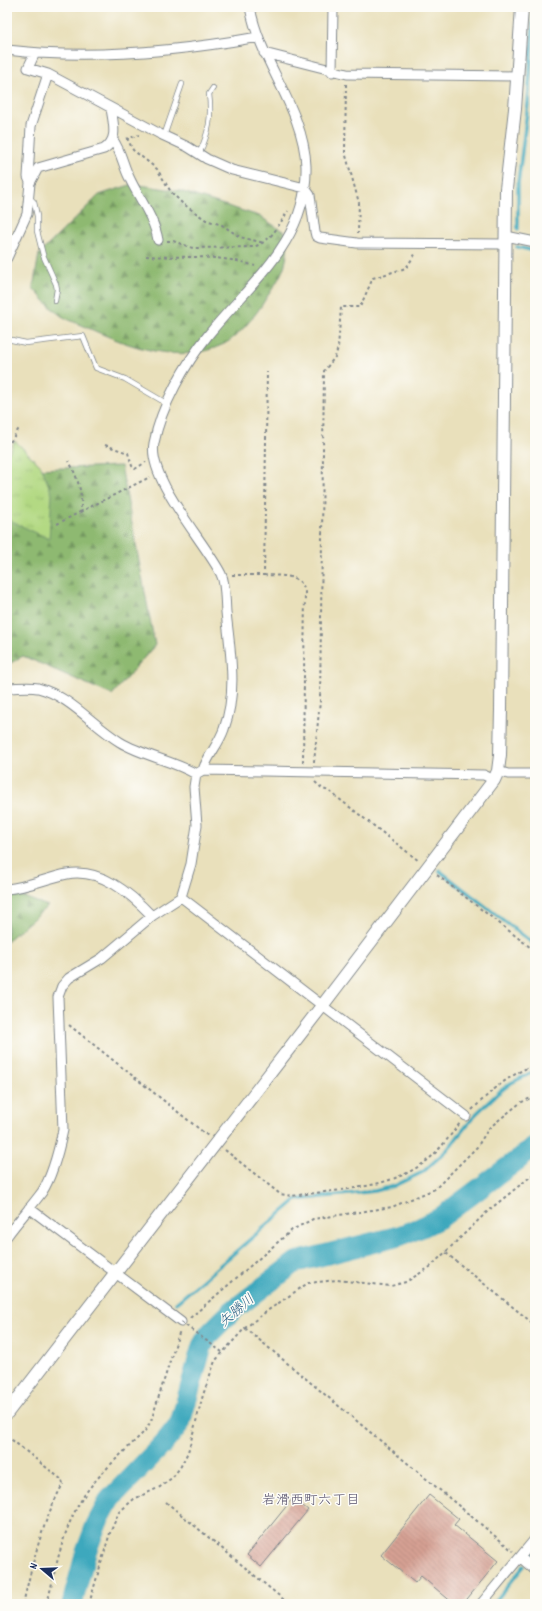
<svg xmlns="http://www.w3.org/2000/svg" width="542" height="1611" viewBox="0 0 542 1611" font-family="Dekko,'Klee One',sans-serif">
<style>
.forest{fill:url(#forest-firs);stroke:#547468}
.park{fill:url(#park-tufts);stroke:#678470}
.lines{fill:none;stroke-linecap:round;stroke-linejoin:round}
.stream{stroke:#3da8bd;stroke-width:3.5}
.river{stroke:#3da8bd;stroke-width:21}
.building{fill:url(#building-back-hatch)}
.service-casing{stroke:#82888c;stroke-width:6}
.minor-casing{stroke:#82888c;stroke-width:11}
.tertiary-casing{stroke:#82888c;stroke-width:14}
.path{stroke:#82888c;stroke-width:2;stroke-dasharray:3 3;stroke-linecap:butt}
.service{stroke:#fff;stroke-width:4.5}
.minor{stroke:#fff;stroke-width:9}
.tertiary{stroke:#fff;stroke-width:12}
.path-bridge{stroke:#82888c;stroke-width:2;stroke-dasharray:3 3;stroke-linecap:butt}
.labels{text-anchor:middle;stroke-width:3;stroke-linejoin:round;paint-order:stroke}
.water-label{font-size:14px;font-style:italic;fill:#295f84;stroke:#fdfcf7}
.neighbourhood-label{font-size:14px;fill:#5c5771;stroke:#fdfcf7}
</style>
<defs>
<pattern id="forest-firs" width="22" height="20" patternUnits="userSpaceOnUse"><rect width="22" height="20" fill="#8eb971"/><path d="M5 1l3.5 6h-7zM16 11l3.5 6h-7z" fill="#739760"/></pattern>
<pattern id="park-tufts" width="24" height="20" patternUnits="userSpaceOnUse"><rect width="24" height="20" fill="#b3d983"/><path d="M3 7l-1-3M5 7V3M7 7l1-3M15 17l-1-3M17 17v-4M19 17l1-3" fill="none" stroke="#99bb74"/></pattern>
<pattern id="building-back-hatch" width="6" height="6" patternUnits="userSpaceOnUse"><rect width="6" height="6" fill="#d6a093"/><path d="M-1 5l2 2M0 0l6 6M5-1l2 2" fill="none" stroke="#ad837b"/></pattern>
</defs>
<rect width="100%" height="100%" fill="#fdfcf7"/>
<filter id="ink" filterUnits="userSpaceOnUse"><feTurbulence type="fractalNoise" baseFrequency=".025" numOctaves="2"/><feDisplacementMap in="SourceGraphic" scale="8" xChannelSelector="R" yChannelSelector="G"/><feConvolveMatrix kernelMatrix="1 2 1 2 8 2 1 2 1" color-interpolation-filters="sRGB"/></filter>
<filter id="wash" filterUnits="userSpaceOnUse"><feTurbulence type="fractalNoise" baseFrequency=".012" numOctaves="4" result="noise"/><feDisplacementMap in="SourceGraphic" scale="16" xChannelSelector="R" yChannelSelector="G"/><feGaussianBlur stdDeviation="0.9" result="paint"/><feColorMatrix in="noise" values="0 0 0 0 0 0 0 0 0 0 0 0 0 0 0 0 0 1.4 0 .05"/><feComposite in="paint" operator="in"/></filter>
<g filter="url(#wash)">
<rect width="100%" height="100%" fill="#e9e0bb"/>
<!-- forest -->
<path class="forest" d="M133 184 180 191 259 216 286 233C291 263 281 276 265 300 257 314 238 337 224 344 179 366 128 346 86 327 78 323 66 320 59 314 49 307 41 297 33 288L39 254 99 195Z
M121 466 155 645 112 695 23 656 7 665V470Z
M12 893 48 906 7 941V896Z"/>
<!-- park -->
<path class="park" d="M15 441 41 466 52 494 49 539 7 519V456Z"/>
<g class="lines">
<!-- stream -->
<path class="stream" d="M518 229V183L528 104 534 7
M517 247 535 251
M440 871 535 945
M176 1303 296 1200 375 1191 394 1186 423 1172 447 1150 476 1114 498 1093 511 1083 535 1071
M531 1557 535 1553
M493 1604 524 1566"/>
<!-- river -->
<path class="river" d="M72 1604 86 1552 96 1525 110 1499 164 1443 180 1423 202 1346 209 1334 232 1311 296 1262 399 1236 420 1228 440 1218 535 1147"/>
</g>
<g id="blocks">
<!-- building -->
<path class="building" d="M429 1495 459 1519 454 1525 498 1561 463 1604H454L421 1576 415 1583 381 1555Z
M293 1498 308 1510 261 1567 247 1555Z"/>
</g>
</g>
<g filter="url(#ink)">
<use href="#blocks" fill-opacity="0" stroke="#82888c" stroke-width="1"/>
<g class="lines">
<!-- service casing -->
<g class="service-casing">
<path id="service" d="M164 136 182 84
M199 154C209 133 212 117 209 94L213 88
M30 198 34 202 37 216V231L43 255 56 284 57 289 55 301
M7 339 26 343 83 336 96 368 125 379 166 403"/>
</g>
<!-- minor casing -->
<g class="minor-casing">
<path id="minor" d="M7 50C91 60 175 52 258 37
M35 53 28 68 48 74 160 134 188 147 207 159 232 170 305 188 310 195 315 232 316 236 320 238 357 243 506 244
M264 53 347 74 518 76
M332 72 333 7
M113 140C121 151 123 165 129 177 138 197 154 217 158 240
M30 182 28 177 31 126 48 74
M506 236 535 242
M7 258 27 214 30 183 38 168 104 149C119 139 113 124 111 108
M7 688C17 688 28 686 38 688 70 696 92 725 120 742 143 756 172 760 196 774
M203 770C208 755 219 744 224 729 238 691 230 651 226 612 225 600 226 584 221 574 205 542 147 479 154 443 161 406 185 364 209 334 251 282 308 241 306 166 304 109 260 63 250 7
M498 771 508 774H535
M7 889C28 887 47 878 67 874 101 868 130 893 152 916
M181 897 466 1116
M29 1208 181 1322
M7 1236C18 1221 31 1207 42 1192 53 1175 59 1149 63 1130L58 997 62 986 69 978 102 958 152 916 181 897 191 864 197 825 194 787 196 774 203 770 484 775 494 780
M520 1557 535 1570
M481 1604 535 1539"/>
</g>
<!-- tertiary casing -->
<g class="tertiary-casing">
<path id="tertiary" d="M7 1413 322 1006 494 780 498 771 500 755 501 710 506 189 515 109 522 7"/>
</g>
<!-- path -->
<path class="path" d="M346 84 345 152 359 203 358 233
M127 138 133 150 157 169 171 192 182 203 206 220 222 225 240 237 264 243
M126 139 139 135
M167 241H173L193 248 253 247C271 242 278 226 288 211
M146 256C182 258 221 254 255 266
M105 445 128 453 132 466 135 469 146 462
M7 447 20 427
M80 512 150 477
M57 524 80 512C84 494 77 477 69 461
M232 575H264L267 372
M264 575C279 576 301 573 305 591L303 763
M314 762 320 701 324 371 335 357 338 348 341 307H360L373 278 406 268 416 253
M315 782 323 789 329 791 419 861
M437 875 535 951
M69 1025 208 1136
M472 1110C494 1088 507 1077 535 1064
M225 1150 280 1194 292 1196C338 1189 393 1190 430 1158 441 1148 450 1136 460 1123
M446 1253 535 1325
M190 1318 292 1230 313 1219 392 1207 435 1189 477 1147 489 1128 520 1103 535 1096
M245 1328 513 1551
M7 1436 62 1480 63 1484C42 1522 33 1562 23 1604
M166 1502 289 1604
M47 1604C57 1564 63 1524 88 1490 103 1470 127 1449 145 1431L151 1421 180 1330
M89 1604 110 1533 119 1512 134 1499 160 1487 173 1477 181 1466 188 1452 203 1395 215 1361 245 1328 267 1311 308 1283 337 1280 391 1286 406 1282 430 1267 489 1210 535 1173"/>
<!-- service -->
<use href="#service" class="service"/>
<!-- minor -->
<use href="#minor" class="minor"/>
<!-- tertiary -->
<use href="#tertiary" class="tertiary"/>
<!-- path-bridge -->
<path class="path-bridge" d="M181 1322 222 1352"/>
</g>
</g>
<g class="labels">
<!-- water labels -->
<g class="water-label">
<text transform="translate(236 1310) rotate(-41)" y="5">矢勝川</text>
</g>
<!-- neighbourhood labels -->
<g class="neighbourhood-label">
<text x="311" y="1504">岩滑西町六丁目</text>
</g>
</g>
<!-- margin -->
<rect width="542" height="1611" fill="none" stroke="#fdfcf7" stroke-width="24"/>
<!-- north arrow -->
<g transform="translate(42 1569) rotate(289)" stroke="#fdfcf7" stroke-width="3" paint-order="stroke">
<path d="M0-3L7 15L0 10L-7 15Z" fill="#1b2f5e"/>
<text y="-6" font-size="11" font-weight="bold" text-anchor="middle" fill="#1b2f5e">N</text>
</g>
</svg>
